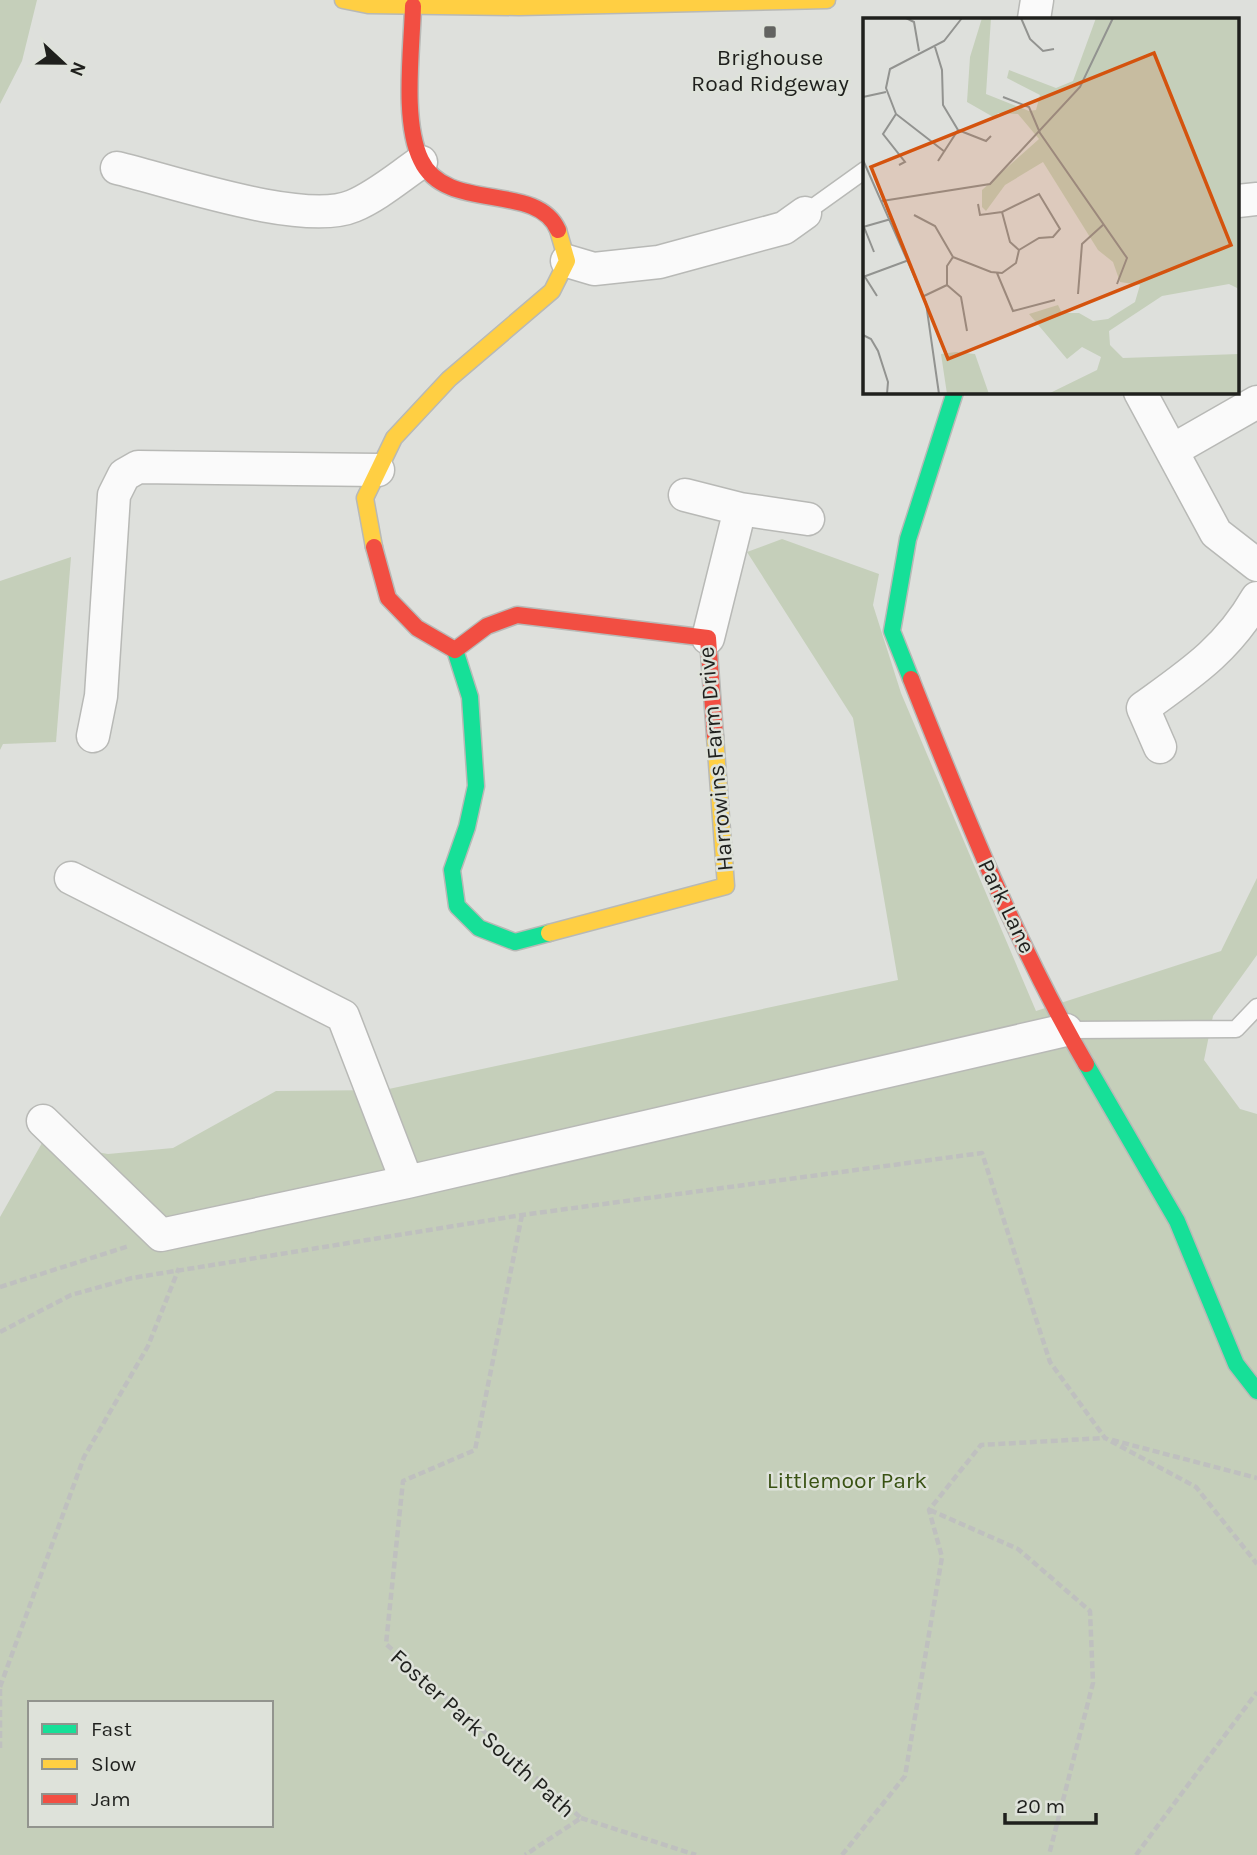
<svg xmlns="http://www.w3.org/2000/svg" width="1257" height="1855" viewBox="0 0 1257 1855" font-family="Karla,sans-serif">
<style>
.green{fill:#c5cfba;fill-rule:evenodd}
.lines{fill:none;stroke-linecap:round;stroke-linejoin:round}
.lane-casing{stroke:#b8b9b6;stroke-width:19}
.street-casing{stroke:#b8b9b6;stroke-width:35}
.fast-casing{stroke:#b8b9b6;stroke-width:19}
.slow-casing{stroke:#b8b9b6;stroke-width:19}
.jam-casing{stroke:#b8b9b6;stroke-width:19}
.path{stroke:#bfc0bf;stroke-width:4.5;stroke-dasharray:7 3.5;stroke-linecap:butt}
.lane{stroke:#fafafa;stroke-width:16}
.street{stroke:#fafafa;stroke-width:32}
.fast{stroke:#16e098;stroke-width:16}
.slow{stroke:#ffcf43;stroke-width:16}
.jam{stroke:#f24e42;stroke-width:16}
.poi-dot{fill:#626360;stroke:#dee2da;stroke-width:2.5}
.labels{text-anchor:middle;stroke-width:5;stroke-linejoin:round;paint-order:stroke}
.poi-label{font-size:23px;fill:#1f201d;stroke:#dee2da}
.street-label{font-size:23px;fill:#1f201d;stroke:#dee2da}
.park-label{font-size:23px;fill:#395213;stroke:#dee2da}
.inset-road{fill:none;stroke:#929390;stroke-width:2}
.view{fill:#d4530e;fill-opacity:0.15;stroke:#d4530e;stroke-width:3.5}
.inset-edge{fill:none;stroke:#1f201d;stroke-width:3.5}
</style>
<rect width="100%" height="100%" fill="#dee0dc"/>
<!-- green -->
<path class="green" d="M0 0H37L22 61 0 104Z
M782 539 879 574 873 605 901 693 1036 1011 1221 951 1257 878V955L1213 1016 1204 1060 1240 1109 1257 1114V1855H0V1217L42 1143 108 1154 173 1148 276 1091 384 1090 898 980 853 718 747 552ZM30 1703H271V1825H30Z
M71 557 56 742 3 744 0 750V581Z"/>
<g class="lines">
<!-- lane casing -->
<g class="lane-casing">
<path id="lane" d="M805 213 865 170
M1069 1030 1236 1029 1257 1007"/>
</g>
<!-- street casing -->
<g class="street-casing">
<path id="street" d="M1034 19 1037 0
M117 168C171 181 304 227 353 206 377 196 399 177 421 162
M1238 201 1257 199
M567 261 594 269 659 262 784 228 805 213
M1140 392 1216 533 1257 565
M1173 450 1257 402
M685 495 740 509
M708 638 740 509 808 519
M93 736 101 696 114 495 124 475 138 467 378 470
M1160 747 1143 708C1190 674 1227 650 1257 598
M71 878 343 1016 407 1182
M43 1121 161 1235 407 1182 1066 1030"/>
</g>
<!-- fast casing -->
<g class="fast-casing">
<path id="fast" d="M455 650 470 697 476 786 467 827 452 870 457 906 479 928 515 942 549 933
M911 679 892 631 908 539 955 392
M1086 1064 1177 1221 1236 1364 1257 1391"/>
</g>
<!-- slow casing -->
<g class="slow-casing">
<path id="slow" d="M343 0 368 5 519 7 827 0
M374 547 365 498 394 438 449 379 552 291 567 261 558 230
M549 933 726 886 715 736"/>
</g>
<!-- jam casing -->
<g class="jam-casing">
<path id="jam" d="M413 6C412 50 402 121 421 160 446 214 537 181 558 230
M374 547 388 598 417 628 455 650 487 626 517 615 708 638 715 736
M911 679C963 810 1015 942 1086 1064"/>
</g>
<!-- path -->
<path class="path" d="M522 1215 475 1450 403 1481 386 1644 581 1818 525 1855
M0 1287 129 1246
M0 1332 71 1295 132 1278 522 1215 982 1153 1050 1362 1105 1438 1196 1487 1257 1564
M1112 1440 1257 1478
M930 1510 1018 1549 1090 1611 1093 1683 1049 1855
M0 1687 84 1457 148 1346 179 1268
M0 1689V1748
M581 1818 696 1855
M842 1855 905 1776 942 1557 929 1510 981 1445 1104 1438
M1136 1855 1257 1692"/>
<!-- lane -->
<use href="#lane" class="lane"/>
<!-- street -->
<use href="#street" class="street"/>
<!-- fast -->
<use href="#fast" class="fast"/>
<!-- slow -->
<use href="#slow" class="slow"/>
<!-- jam -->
<use href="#jam" class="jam"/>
</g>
<!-- markers -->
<rect class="poi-dot" x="763" y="25" width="14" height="14" rx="3.5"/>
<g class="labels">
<!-- poi labels -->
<g class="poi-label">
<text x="770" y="65">Brighouse<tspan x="770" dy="26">Road Ridgeway</tspan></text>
</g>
<!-- street labels -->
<g class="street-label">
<text transform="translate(715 759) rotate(-95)" y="8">Harrowins Farm Drive</text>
<text transform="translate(1007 906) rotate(64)" y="8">Park Lane</text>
<text transform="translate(483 1733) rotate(42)" y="8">Foster Park South Path</text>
</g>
<!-- park labels -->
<g class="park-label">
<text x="847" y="1488">Littlemoor Park</text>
</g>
</g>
<!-- overview -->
<g transform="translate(863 18)">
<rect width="376" height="376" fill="#dee0dc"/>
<path d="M119 0H128L123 76 166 93 173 92 177 77 144 60 146 52 193 70 210 63 233 0H376V271L366 266 299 278 246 313 247 327 260 340 376 336V376H185L234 352 238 339 219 329 204 341 166 296 195 287 199 295H216L230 303 245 301 272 284 277 267 257 264 250 244 235 232 180 144 142 167 123 193 119 189V172L176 121 155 96 135 95 132 100 104 84 107 39ZM93 334 112 336 126 376H84L78 336Z" fill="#c5cfba"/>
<path class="inset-road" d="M43 0 51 4 56 33M158 0 167 21 180 33 191 31M72 29 79 52 80 87 95 112 75 143M0 79 23 74M140 79 166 89 177 115 264 240 254 266M33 96 20 116 42 144 36 147M95 112 123 123 128 118M82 134 33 96 23 70 27 51 81 23 99 0M0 142 63 285 76 376M19 183 127 166 217 69 250 0M115 186 117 197 139 194M51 197 72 208 90 239M0 209 28 201M1 209 11 234M134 255 150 293 192 282M0 259 46 242M2 259 14 278M84 267 98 279 104 313M215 276 219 226 241 206M61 278 84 267V248L90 239 128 254 139 255 153 245 156 232 147 224 139 194 176 176 197 211 190 219 176 220 156 232M0 317 8 321 15 333 25 364 24 376"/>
<path class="view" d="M291 35 368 227 85 341 8 149Z"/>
<rect width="376" height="376" class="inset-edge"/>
</g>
<!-- legend -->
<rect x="28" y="1701" width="245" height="126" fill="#dee2da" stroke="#92948e" stroke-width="2"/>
<rect x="42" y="1724" width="35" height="10" fill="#16e098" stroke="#92948e" stroke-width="2"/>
<text x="91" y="1736" font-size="21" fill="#1f201d">Fast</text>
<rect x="42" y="1759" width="35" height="10" fill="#ffcf43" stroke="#92948e" stroke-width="2"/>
<text x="91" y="1771" font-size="21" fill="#1f201d">Slow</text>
<rect x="42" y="1794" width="35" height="10" fill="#f24e42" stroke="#92948e" stroke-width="2"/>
<text x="91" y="1806" font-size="21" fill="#1f201d">Jam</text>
<!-- north arrow -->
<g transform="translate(63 63) rotate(112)" stroke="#dee2da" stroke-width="5" paint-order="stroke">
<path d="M0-5L12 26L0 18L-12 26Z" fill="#1f201d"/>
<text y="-10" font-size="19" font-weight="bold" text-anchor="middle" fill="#1f201d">N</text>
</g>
<!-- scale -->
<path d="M1005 1813v10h91v-10" fill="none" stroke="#1f201d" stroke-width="3.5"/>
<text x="1016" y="1813" font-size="21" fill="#1f201d" stroke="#dee2da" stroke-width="5" paint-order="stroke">20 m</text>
</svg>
